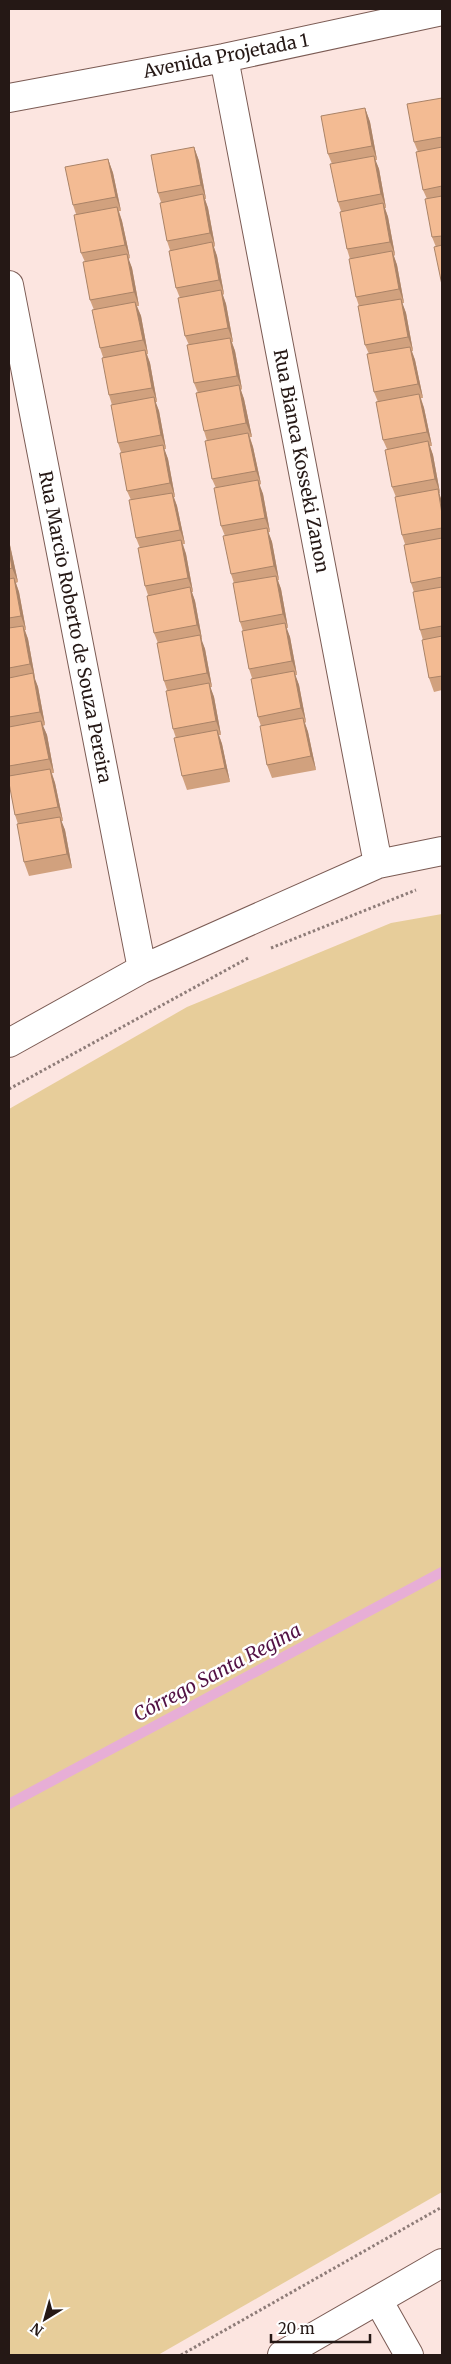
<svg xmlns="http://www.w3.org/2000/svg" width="451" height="2364" viewBox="0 0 451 2364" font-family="Merriweather,serif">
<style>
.green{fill:#e7cd9a}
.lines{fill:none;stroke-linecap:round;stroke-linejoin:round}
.stream{stroke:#e7aed6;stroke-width:10}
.minor-casing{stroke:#7b5b54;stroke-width:30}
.path{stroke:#8e7c78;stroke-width:3;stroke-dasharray:2.5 2.5;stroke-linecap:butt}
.minor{stroke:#fff;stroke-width:28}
.wall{fill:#d1a17e}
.shaded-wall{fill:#aa8367}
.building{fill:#f3bb93;stroke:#aa8367}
.labels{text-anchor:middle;stroke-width:5;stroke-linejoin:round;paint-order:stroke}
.street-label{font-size:18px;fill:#251815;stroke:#fff}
.water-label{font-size:19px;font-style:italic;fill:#521144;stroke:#fff}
</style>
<rect width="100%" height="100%" fill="#fce5e0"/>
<!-- green -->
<path class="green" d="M442 914V2192L158 2355H9V1109L187 1007 391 923Z"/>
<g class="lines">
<!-- stream -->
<path class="stream" d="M9 1804 442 1572"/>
<!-- minor casing -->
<g class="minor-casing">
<path id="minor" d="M224 58 378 864
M9 98 224 58 442 11
M9 285 142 969
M9 1043 142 969 378 864 442 851
M378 2300 409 2355
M282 2355 442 2263"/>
</g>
<!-- path -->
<path class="path" d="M271 948 416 890
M9 1089 250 957
M181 2355 442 2207"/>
<!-- minor -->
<use href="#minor" class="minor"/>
</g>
<!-- wall -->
<path class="wall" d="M442 98V287L436 247 432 237 427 199 423 190 418 152 414 142Z
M365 108 370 122 377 160H375L379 169 386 208H385L388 217 395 255 394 256 397 265 404 303H402L406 313 413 351H412L415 360 423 398H421L424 408 432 446H430L433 455 440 493H439L442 502V690L434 692 429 678 423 640 420 630 414 592 411 583 405 544 402 535 396 497 392 487 387 449 383 440 378 402 374 392 369 354 365 345 359 306 356 297 350 259 347 249 341 211 338 202 332 164 328 154Z
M194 147 199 161 206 199H205L208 208 215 246 214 247 217 256 224 294 223 295 226 304 233 342H232L235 351 242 389 241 390 244 399 252 437H250L253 447 261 484 259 485 263 494 270 532H268L272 542 279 580H278L281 589 288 628H286L290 637 297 675H295L299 685 306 722 305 723 308 732 316 770 272 778 267 765 261 726 258 717 252 678 249 669 243 631 240 622 234 583 231 574 225 536 221 526 216 488 212 479 207 441 204 431 198 393 194 383 189 345 185 336 180 298 176 288 170 250 167 241 161 202 158 193Z
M108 159 113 173 121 211H119L122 221 130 258 128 259 132 268 139 306H137L141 316 148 354H147L150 363 157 402H155L159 411 166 449H164L168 459 175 497H174L177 506 185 544H183L186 554 193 592H192L195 601 202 639 201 640 205 649 212 687H210L214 697 221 735H219L222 744 230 782 187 790 182 776 176 738 173 729 167 690 164 681 158 643 154 633 148 595 145 586 140 548 136 538 131 500 127 491 121 452 118 443 112 405 109 395 103 357 100 348 94 310 90 300 85 262 81 253 76 214 73 205Z
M9 541 18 582 16 583 19 592 26 630H25L28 639 35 678H34L38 687 45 725 43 726 47 735 54 773H52L55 783 63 821H61L65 830 72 868 29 876 24 862 18 824 15 815 9 775Z"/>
<!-- shaded-wall -->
<path class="shaded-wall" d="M365 108 370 122 377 160 372 146Z
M194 147 199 161 206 199 201 185Z
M374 156 379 169 386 208 381 194Z
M108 159 113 173 121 211 116 197Z
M203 194 208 208 215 246 210 233Z
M383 203 388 217 395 255 390 242Z
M117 207 122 221 130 258 125 245Z
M212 242 217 256 224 294 219 280Z
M392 251 397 265 404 303 399 289Z
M127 254 132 268 139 306 134 292Z
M221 290 226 304 233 342 228 328Z
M401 299 406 313 413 351 408 337Z
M135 302 141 316 148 354 143 340Z
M230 338 235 351 242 389 237 376Z
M410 347 415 360 423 398 418 384Z
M145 350 150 363 157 402 152 388Z
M239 385 244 399 252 437 246 423Z
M419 394 424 408 432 446 427 432Z
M154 397 159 411 166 449 161 435Z
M248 433 253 447 261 484 256 471Z
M428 441 433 455 440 493 435 479Z
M163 445 168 459 175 497 170 483Z
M258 480 263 494 270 532 265 518Z
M438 489 442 502V514Z
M172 493 177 506 185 544 180 530Z
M267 528 272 542 279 580 274 566Z
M181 540 186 554 193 592 188 578Z
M9 541 10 545 18 582 12 568 9 550Z
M276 576 281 589 288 628 283 614Z
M14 578 19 592 26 630 21 616Z
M190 587 195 601 202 639 197 625Z
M285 623 290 637 297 675 292 661Z
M23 626 28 639 35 678 30 664Z
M200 635 205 649 212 687 207 673Z
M294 671 299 685 306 722 301 708Z
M33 673 38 687 45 725 40 712Z
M209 683 214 697 221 735 216 721Z
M303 718 308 732 316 770 311 756Z
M41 721 47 735 54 773 49 759Z
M217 730 222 744 230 782 225 768Z
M50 769 55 783 63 821 58 807Z
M60 817 65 830 72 868 67 854Z"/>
<!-- building -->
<path class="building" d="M442 98V137L414 142 407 104Z
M365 108 372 146 328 154 321 116Z
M194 147 201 185 158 193 151 155Z
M442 147V186L423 190 416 152Z
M374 156 381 194 338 202 330 164Z
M108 159 116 197 73 205 65 167Z
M203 194 210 233 167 241 160 203Z
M442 196V236L432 237 425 199Z
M383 203 390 242 347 249 340 212Z
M117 207 125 245 81 253 74 215Z
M212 242 219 280 176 288 169 251Z
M442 245V285L434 247Z
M392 251 399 289 356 297 349 259Z
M127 254 134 292 90 300 83 262Z
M221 290 228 328 185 336 178 298Z
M401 299 408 337 365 345 358 306Z
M135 302 143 340 100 348 92 310Z
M230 338 237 376 194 383 187 345Z
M410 347 418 384 374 392 367 354Z
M145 350 152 388 109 395 102 358Z
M239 385 246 423 204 431 196 393Z
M419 394 427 432 383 440 376 402Z
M154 397 161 435 118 443 111 405Z
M248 433 256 471 212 479 205 441Z
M428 441 435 479 392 487 385 450Z
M163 445 170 483 127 491 120 453Z
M258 480 265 518 221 526 214 488Z
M438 489 442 514V528L402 535 395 497Z
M172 493 180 530 136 538 129 500Z
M267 528 274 566 231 574 223 536Z
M442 538V577L411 583 404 545Z
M181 540 188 578 145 586 138 548Z
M9 550 12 568 9 569Z
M276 576 283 614 240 622 233 583Z
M14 578 21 616 9 618V579Z
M190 587 197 625 154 633 147 596Z
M442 587V626L420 630 413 592Z
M285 623 292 661 249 669 242 631Z
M23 626 30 664 9 668V628Z
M200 635 207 673 164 681 157 643Z
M442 636V676L429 678 422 640Z
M294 671 301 708 258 717 251 679Z
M33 673 40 712 9 717V678Z
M209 683 216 721 173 729 166 691Z
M303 718 311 756 267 765 260 726Z
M41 721 49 759 9 766V727Z
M217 730 225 768 182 776 174 738Z
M50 769 58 807 15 815 9 783V776Z
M60 817 67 854 24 862 17 824Z"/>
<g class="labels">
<!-- street labels -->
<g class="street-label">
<text transform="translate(226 56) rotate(-11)" y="6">Avenida Projetada 1</text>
<text transform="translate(301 461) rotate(79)" y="6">Rua Bianca Kosseki Zanon</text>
<text transform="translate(75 627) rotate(79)" y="6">Rua Marcio Roberto de Souza Pereira</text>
</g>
<!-- water labels -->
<g class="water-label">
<text transform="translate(217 1672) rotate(-28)" y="7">Córrego Santa Regina</text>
</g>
</g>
<!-- border -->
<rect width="451" height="2364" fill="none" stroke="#251815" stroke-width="20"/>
<!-- north arrow -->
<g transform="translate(45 2319) rotate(217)" stroke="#ffffff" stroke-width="4" paint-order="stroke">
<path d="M0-4L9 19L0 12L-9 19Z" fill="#251815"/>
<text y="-8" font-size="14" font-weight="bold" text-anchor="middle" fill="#251815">N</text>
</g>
<!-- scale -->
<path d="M271 2334v8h99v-8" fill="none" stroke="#251815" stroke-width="2.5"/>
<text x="278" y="2334" font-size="15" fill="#251815" stroke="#ffffff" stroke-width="4" paint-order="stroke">20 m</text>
</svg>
